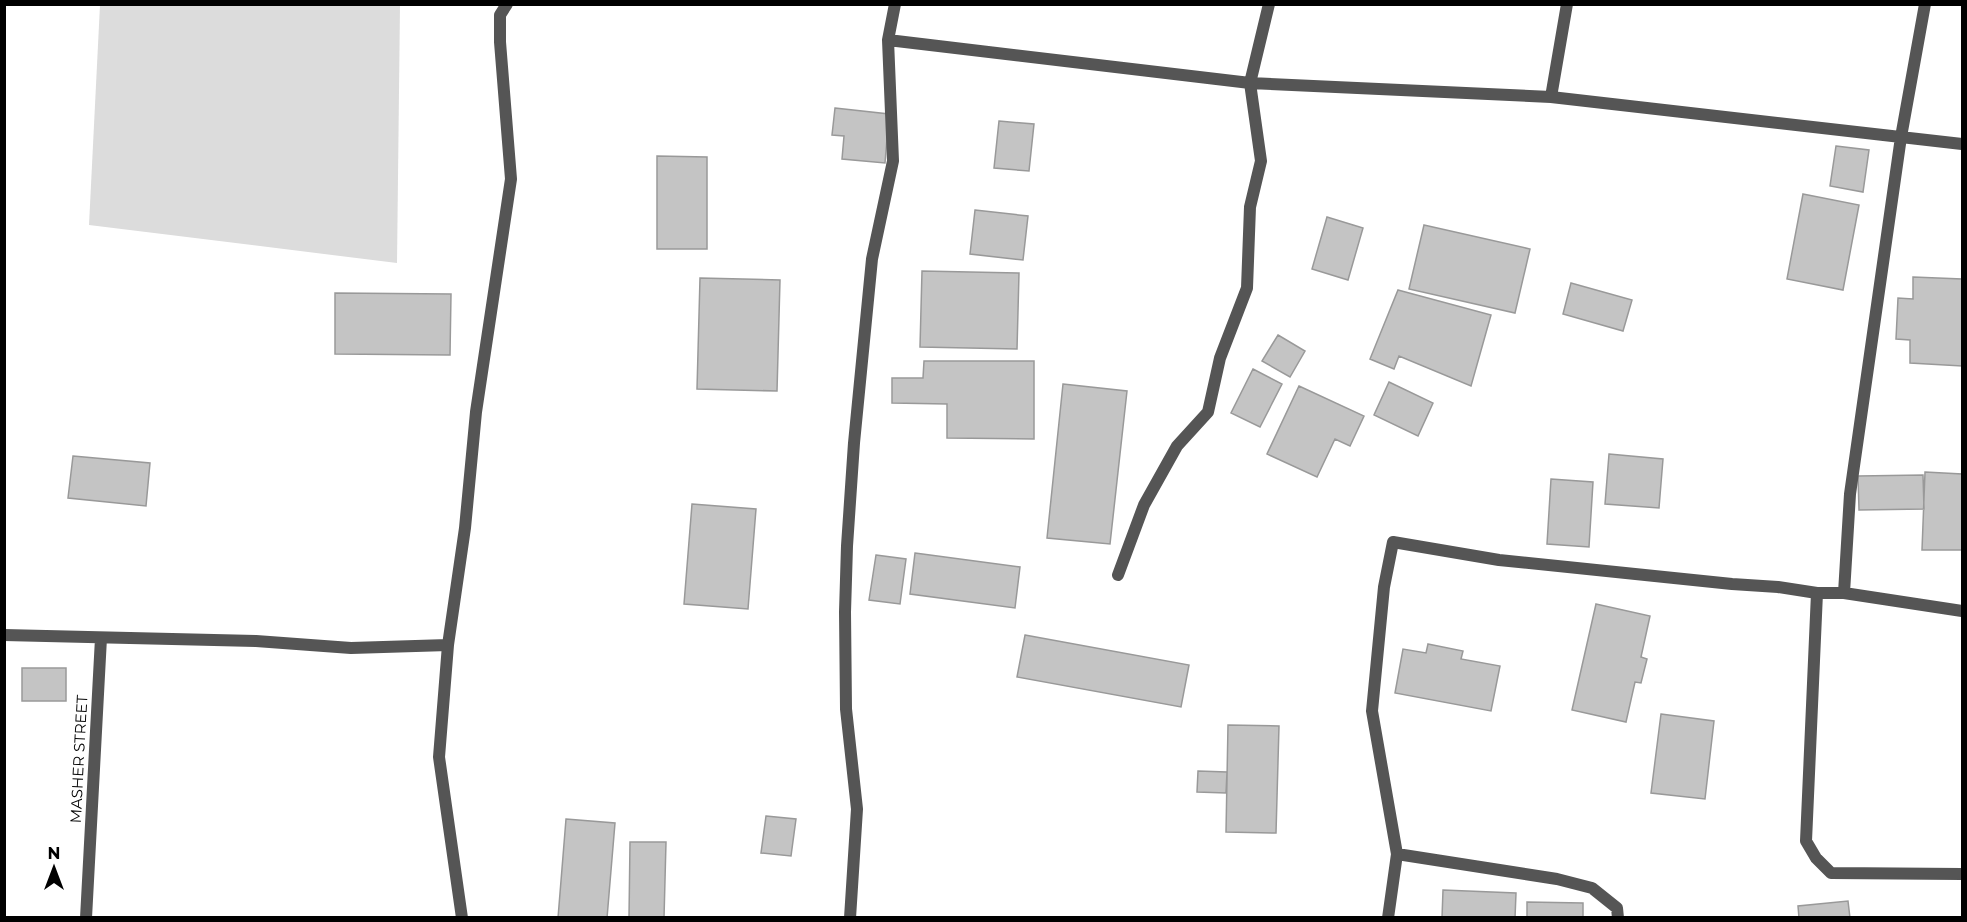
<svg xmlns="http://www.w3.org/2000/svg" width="1967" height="922" viewBox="0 0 1967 922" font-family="Montserrat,sans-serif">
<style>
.green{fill:#dcdcdc}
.building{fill:#c4c4c4;stroke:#999;stroke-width:1.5}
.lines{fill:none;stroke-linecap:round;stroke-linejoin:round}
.minor{stroke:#555;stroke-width:12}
.labels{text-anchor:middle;stroke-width:5;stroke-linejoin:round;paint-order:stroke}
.street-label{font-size:15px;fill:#000;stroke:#fff}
</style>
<rect width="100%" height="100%" fill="#fff"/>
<!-- green -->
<path class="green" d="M100 5H400L397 263 89 225Z"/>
<!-- building -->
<path class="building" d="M835 108 889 114 885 163 842 159 844 136 832 135Z
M999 121 1034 124 1029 171 994 168Z
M1836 146 1869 150 1863 192 1830 186Z
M657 156 707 157V249H657Z
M1803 194 1859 205 1843 290 1787 279Z
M975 210 1028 216 1023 260 970 254Z
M1327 217 1363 228 1348 280 1312 269Z
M1424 225 1530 249 1515 313 1409 289Z
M922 271 1019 273 1017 349 920 347Z
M1913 277 1962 279V366L1910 363V340L1896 339 1898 298 1913 299Z
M700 278 780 280 777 391 697 389Z
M1571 283 1632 300 1623 331 1563 314Z
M1398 290 1491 315 1471 386 1399 356 1394 369 1370 359Z
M335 293 451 294 450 355 335 354Z
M1278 335 1305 351 1290 377 1262 361Z
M924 361H1034V439L947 438V404L892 403V378H923Z
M1253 369 1282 384 1260 427 1231 413Z
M1389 382 1433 403 1418 436 1374 415Z
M1063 384 1127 391 1110 544 1047 538Z
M1299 386 1364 416 1350 446 1335 439 1317 477 1267 454Z
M1609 454 1663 459 1659 508 1605 504Z
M73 456 150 463 146 506 68 498Z
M1925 472 1962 474V550H1922Z
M1923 475 1924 509 1859 510 1858 476Z
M1551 479 1593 482 1589 547 1547 544Z
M692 504 756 509 748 609 684 604Z
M915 553 1020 567 1015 608 910 594Z
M876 555 906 559 900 604 869 600Z
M1596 604 1650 616 1641 657 1647 659 1641 683 1635 682 1626 722 1572 710Z
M1025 635 1189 665 1181 707 1017 677Z
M1428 644 1463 651 1461 659 1500 666 1491 711 1395 693 1403 649 1426 653Z
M22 668H66V701H22Z
M1661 714 1714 721 1705 799 1651 793Z
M1228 725 1279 726 1276 833 1226 832Z
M1198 771 1227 772 1226 793 1197 792Z
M766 816 796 819 791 856 761 853Z
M566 819 615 823 607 918H558Z
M630 842H666L664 918H629Z
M1443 890 1516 893 1515 918H1442Z
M1848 901 1850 918H1799L1798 906Z
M1527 902 1583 903V918H1527Z"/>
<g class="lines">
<!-- minor -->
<path class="minor" d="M888 40 1250 83 1551 97 1962 144
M1551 97 1567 4
M1118 575 1144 505 1177 446 1208 412 1220 358 1247 288 1250 207 1261 161 1250 83 1269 4
M1817 593 1806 841 1816 858 1831 873 1962 874
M1844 593 1850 494 1901 137 1925 4
M4 635 256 641 351 648 448 645
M1397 854 1557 879 1592 888 1617 908 1618 918
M86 918 101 638
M462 918 439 757 448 645 465 528 476 412 511 179 500 42V15L507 4
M850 918 857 809 846 709 845 612 847 546 854 443 872 259 893 161 888 40 895 4
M1388 918 1397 854 1372 711 1384 587 1393 542 1499 560 1732 584 1778 587 1817 593H1844L1962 611"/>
</g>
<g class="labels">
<!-- street labels -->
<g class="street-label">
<text transform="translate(79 759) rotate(-87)" y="5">MASHER STREET</text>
</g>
</g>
<!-- border -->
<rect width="1967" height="922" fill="none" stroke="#000000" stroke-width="12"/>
<!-- north arrow -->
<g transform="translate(54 868)" stroke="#ffffff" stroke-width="4.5" paint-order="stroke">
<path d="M0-4.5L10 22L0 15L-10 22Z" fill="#000000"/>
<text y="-9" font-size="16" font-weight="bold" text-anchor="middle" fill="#000000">N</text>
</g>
</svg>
